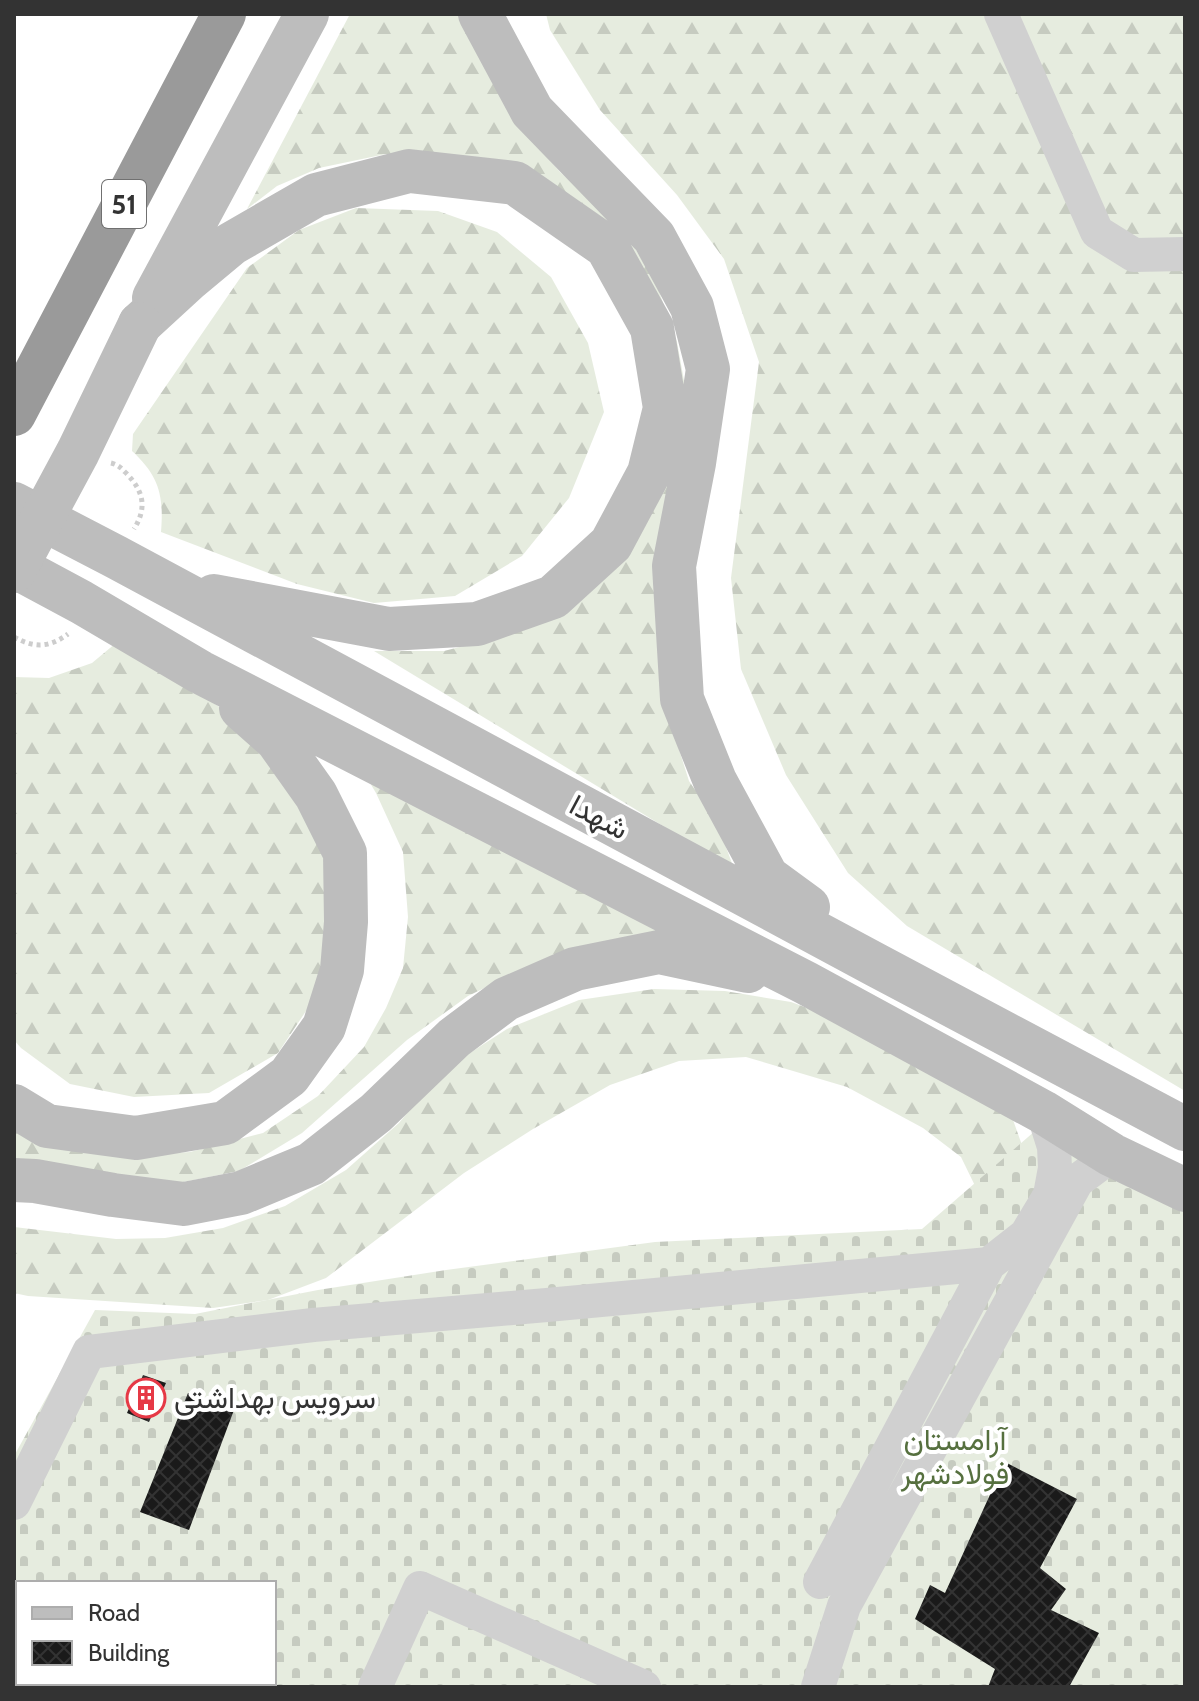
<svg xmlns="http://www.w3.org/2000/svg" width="1199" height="1701" viewBox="0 0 1199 1701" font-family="Cabin,Vazirmatn,sans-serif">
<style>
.forest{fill:url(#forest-firs)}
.cemetery{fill:url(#cemetery-stones);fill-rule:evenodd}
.building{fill:url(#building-cross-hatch)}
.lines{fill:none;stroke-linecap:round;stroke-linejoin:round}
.path{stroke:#cdcdcd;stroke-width:5;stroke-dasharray:4 4;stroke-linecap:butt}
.street{stroke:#d0d0d0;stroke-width:34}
.secondary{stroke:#bdbdbd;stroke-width:44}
.highway{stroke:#9a9a9a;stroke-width:44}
.secondary-bridge{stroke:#bdbdbd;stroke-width:44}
.labels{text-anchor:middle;stroke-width:8;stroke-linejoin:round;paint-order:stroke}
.shield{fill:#fff;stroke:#707070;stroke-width:2}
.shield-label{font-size:28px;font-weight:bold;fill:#333}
.street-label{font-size:30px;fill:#333;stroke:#fff}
.poi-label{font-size:30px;fill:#333;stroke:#fff;text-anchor:start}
.park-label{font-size:30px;fill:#56703f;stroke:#fff}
</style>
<defs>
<pattern id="forest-firs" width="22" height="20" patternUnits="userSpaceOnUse" patternTransform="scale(2)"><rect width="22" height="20" fill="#e6ecdf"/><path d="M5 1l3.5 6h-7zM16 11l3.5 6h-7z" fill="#c6cbc0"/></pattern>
<pattern id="cemetery-stones" width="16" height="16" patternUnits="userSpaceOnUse" patternTransform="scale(2)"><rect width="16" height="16" fill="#e6ecdf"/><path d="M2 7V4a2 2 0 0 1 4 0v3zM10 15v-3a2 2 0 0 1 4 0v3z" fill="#c6cbc0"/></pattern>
<pattern id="building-cross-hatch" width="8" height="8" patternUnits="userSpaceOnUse" patternTransform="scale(2)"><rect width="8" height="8" fill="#1a1a1a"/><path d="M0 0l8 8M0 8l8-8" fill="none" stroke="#333"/></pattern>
</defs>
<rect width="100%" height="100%" fill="#fff"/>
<!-- forest -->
<path class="forest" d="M350 14H463L527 134 560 172 624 230 656 283 677 342 687 397 669 718 689 781 717 822 734 869 374 651H444L510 634 648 508 640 287 438 157 386 154 319 168 277 186 247 209Z
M546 14H1185V1091L907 926 848 873 786 775 741 669 731 578 759 362 724 259 677 195 600 110 550 30Z
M356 208 438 211 497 232 551 277 588 343 604 412 569 498 522 556 455 596 374 603 297 584 161 532C164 495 159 476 132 451L133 434 247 268 299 230Z
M116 643 166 670 225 711 299 783 338 863 320 990 278 1053 209 1093 134 1097 70 1084 21 1048 14 1040V677L49 678 92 663Z
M344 739 729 944 540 961 468 996 407 1040 302 1133 239 1171 163 1186 14 1169V1125L117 1157 190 1152 263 1133 318 1096 364 1047 386 1008 403 968 408 917 403 852 376 793Z
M654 989 725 991 791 1002 857 1026 1012 1117 1023 1148 979 1194 961 1157 923 1128 847 1087 746 1057 679 1061 610 1085 533 1129 464 1173 326 1278 268 1300 213 1308 28 1296 14 1293V1227L116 1239 165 1238 223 1228 285 1206 346 1170 399 1123 442 1071 507 1029 579 1000Z"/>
<!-- cemetery -->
<path class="cemetery" d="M1043 1124 1185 1202V1687H14V1456L95 1310 195 1314 318 1290 446 1270 655 1242 922 1229ZM18 1583H274V1683H18Z"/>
<!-- building -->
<path class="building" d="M143 1375 166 1383 149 1422 127 1413Z
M188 1393 234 1410 189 1530 140 1512Z
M1005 1462 1077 1499 1040 1568 1066 1589 1051 1610 1099 1633 1069 1687H988L995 1669 915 1619 930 1585 945 1593Z"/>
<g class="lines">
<!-- path -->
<path class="path" d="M111 463C119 465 122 469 127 474 144 492 147 508 134 529
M14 637C34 648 49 648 68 634"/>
<!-- street -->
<path class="street" d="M1001 14 1097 232 1134 255 1185 254
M14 1503 89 1352 313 1325 547 1305 989 1264
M820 1582 989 1264 1026 1235 1050 1195 1055 1168 1054 1147 1043 1112
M375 1687 420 1588 644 1687
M818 1687 844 1606 1077 1181 1112 1155"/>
<!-- secondary -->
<path class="secondary" d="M480 14 532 111 654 237 692 307 708 369 694 463 674 566 682 699 715 781 767 877 808 907
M154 298 307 14
M140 324 189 279 231 244 316 195 409 171 515 183 607 247 652 328 665 408 649 473 611 544 553 597 477 624 389 629 214 596
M14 504 116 557 876 965 1185 1129
M14 566 81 602 200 672 806 983 1043 1112 1112 1155 1185 1190
M14 1106 47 1126 136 1138 225 1123 289 1076 324 1027 342 970 346 922 345 853 316 795 277 740 241 708
M14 1180 35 1181 113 1195 184 1204 241 1193 311 1164 376 1113 454 1038 506 999 575 969 659 952 748 971"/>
<!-- highway -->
<path class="highway" d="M14 414 224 14"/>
<!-- secondary-bridge -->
<path class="secondary-bridge" d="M14 571 78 452 140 324"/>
</g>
<!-- icons -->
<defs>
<g id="building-ring" transform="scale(2)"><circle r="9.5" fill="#fff" stroke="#e63946" stroke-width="1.5"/><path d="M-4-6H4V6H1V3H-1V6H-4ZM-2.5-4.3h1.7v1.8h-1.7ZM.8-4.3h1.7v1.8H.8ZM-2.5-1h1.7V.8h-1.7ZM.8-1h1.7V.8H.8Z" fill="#e63946"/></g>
</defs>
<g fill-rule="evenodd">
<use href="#building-ring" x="146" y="1398"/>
</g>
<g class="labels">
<!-- shield labels -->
<rect class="shield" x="102" y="180" width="44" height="48" rx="6"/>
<g class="shield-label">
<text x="124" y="214">51</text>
</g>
<!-- street labels -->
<g class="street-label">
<text transform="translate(599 817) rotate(28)" y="10">شهدا</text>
</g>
<!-- poi labels -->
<g class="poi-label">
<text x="174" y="1408">سرویس بهداشتی</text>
</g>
<!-- park labels -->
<g class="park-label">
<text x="955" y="1450">آرامستان<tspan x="955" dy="34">فولادشهر</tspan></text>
</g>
</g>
<!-- border -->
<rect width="1199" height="1701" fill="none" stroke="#333333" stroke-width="32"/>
<!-- legend -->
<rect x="16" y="1581" width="260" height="104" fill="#ffffff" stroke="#adadad" stroke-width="2"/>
<rect x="32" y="1607" width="40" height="12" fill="#bdbdbd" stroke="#adadad" stroke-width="2"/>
<text x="88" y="1621" font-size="24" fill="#333333">Road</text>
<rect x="32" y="1641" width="40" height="24" fill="url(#building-cross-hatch)" stroke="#adadad" stroke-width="2"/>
<text x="88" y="1661" font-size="24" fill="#333333">Building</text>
</svg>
